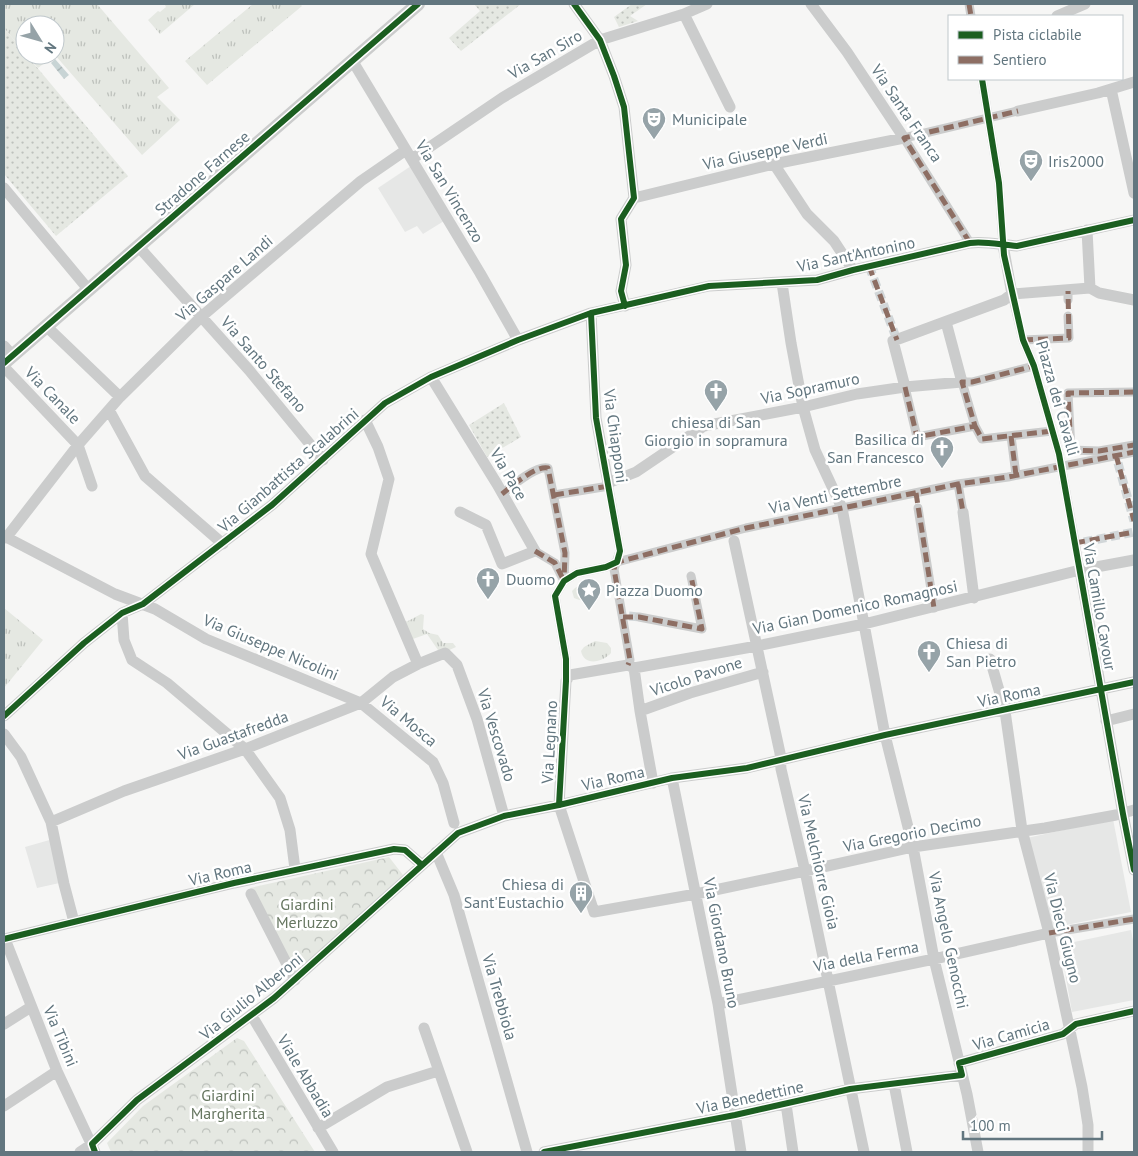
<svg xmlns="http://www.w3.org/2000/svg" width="1138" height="1156" viewBox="0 0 1138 1156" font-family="'PT Sans',sans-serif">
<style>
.built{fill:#e6e7e6}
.grass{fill:url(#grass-tufts)}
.park{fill:url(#park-crowns)}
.garden{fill:url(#garden-dots)}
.water{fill:url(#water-waves)}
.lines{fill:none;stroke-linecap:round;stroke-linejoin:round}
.pedestrian-tunnel{stroke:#d1d6d8;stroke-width:9;stroke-dasharray:9 4.5;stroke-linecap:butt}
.pedestrian{stroke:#cbcccc;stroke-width:9}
.minor{stroke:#cbcccc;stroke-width:11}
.tertiary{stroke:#cbcccc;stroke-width:14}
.quiet{stroke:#8d6e63;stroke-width:5;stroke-dasharray:10 5;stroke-linecap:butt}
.cycleway-casing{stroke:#fff;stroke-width:9}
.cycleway{stroke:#1b5e20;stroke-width:6}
.labels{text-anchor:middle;stroke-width:5;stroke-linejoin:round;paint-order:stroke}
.street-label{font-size:16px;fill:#62767f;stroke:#fff}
.poi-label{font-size:16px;fill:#62767f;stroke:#fff;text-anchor:start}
.park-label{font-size:16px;fill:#677761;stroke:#fff}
</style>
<defs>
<pattern id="grass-tufts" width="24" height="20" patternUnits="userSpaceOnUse" patternTransform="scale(1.25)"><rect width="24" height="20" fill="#e5e8e2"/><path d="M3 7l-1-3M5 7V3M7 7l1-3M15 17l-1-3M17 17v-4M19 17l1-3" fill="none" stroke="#bdc1bc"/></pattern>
<pattern id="park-crowns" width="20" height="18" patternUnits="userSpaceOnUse" patternTransform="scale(1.25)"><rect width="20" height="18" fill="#e5e8e2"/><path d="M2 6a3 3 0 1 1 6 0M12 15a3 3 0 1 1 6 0" fill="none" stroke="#bdc1bc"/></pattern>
<pattern id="garden-dots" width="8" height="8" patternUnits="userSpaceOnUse" patternTransform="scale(1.25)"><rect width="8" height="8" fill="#e5e8e2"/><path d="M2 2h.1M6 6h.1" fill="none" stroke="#bdc1bc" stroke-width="1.8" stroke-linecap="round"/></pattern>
<pattern id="water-waves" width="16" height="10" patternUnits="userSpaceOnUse" patternTransform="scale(1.25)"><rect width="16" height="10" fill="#c8d4d5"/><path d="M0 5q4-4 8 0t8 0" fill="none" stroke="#a6b1b2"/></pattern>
</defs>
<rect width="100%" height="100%" fill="#f6f6f5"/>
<!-- built -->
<path class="built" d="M411 166 444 221 423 234 417 226 405 232 378 188Z
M1113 819 1131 912 1051 928 1027 838Z
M53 839 64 882 37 888 25 847Z
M1131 930 1134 946V1000L1072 1012 1060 945Z"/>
<!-- grass -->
<path class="grass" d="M4 4H97L169 88 157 97 180 120 142 155 55 55V25H25V53L4 28Z
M167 4H195L160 34 148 20 158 11 160 12 166 7 165 5Z
M253 4H300L302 6 207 85 185 61Z
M27 55H55L38 68Z
M585 582H592L600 586 601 592C594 600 584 603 574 598L572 591 575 588Z
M4 608 43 640 4 688Z
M421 614 424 615 423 629 429 633 438 635 443 643H453L456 647 445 652 438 650 427 634 410 640 402 622 408 621Z
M595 641 607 643 611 648V653C603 662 584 667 581 651L584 647Z"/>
<!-- park -->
<path class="park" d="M389 857 403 875 294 974 250 888Z
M237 1038 244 1041 315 1152H111L107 1143 143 1106Z"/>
<!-- garden -->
<path class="garden" d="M474 4H521L461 51 449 38 480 11Z
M632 4H647L630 16 638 21 619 27 614 17Z
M4 28 128 176 56 236 4 174Z
M504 403 521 437 487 457 469 425Z"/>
<!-- water -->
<path class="water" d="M55 59 69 75 64 79 51 63Z"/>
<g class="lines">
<!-- pedestrian-tunnel -->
<path class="pedestrian-tunnel" d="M869 266 897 340
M1118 463 1134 521
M1084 542 1134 532
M629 616 639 617"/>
<!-- pedestrian -->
<path class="pedestrian" d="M969 4 971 16
M982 79 999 183 1003 245
M970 243 904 138 1018 111
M1068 291V300
M1012 294 1023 340 1034 366 1059 454 1080 570
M1023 340 1069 338 1068 316
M905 387 917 437 975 426 962 382H972L1034 366
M1134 392 1068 393 1071 450 1099 451 1134 445
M975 426 982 439 1052 431
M1011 436 1016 475
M608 483 620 551 614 569 630 660 628 665
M958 484 963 512
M502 494C512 486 536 465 548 468L565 553 564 581
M554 495 609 486
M918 508 934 608
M535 551 555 563 563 579
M639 617 702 629 691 576
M566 681V659L555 596 564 581 577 573 606 567 617 562 746 528 958 484 1008 477 1134 452
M1049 933 1134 919"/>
<!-- minor -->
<path class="minor" d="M574 4 600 40 614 76 624 107 634 198
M684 14 730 107
M1057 16 1085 4
M352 60 480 273 518 340
M1111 89 1134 193
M1018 111 1098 93 1134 82
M412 159 502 98 600 40 684 14 707 4
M774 164 807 214 834 241 853 270
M4 188 88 289
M634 198 774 164 904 138 847 52 811 4
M1087 230 1090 288
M1003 245 1012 294
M138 246 249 370 323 460
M782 283 791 343 803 407 815 450 842 508 885 735 913 847 934 959 967 1094 978 1152
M1090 288 1099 293 1134 300
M1012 294 1090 288
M625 306 621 291 626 265 621 219 634 198
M591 313 596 418 608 483 636 472 704 426 803 407 857 394 905 387 962 382 946 322
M46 326 120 397
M4 346 12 355
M4 367 78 445 92 486
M431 377 497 484 535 551 502 564 486 525 460 512
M905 387 893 341 1004 300 1012 294
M109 410 145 476 223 544
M365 420 378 447 389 479 371 554 418 664
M963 512 974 598
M4 536 115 594 155 609 206 639 361 703 433 762 443 783 454 823
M6 538 78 445 120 397 201 317 361 181 406 150
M734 541 780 753 781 769 805 871 864 1152
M1080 570 1123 814 1134 870
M122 613 124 640 132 660 167 683 245 749 280 798 290 830 295 869
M990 659 1005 711 1022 830 1049 933 1082 1087 1088 1125V1152
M634 668 628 665 570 675 566 681 559 805 594 912 696 894 805 871 913 847 1045 828 1116 815 1134 810
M634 668 757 646 864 624 1080 570 1134 560
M634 668 640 711 653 783
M640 711 690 693 763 672
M4 716 84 643 122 613 143 604 272 505 385 403 431 377 518 340 591 313 709 286 817 280 853 270 970 243C986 241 1001 245 1017 246L1134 220
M1106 721 1134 714
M4 734 21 757 51 822 64 884 74 922
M672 778 718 1004 741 1152
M51 822 124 791 245 749 361 703 393 677 418 664 445 653 457 665 477 719 504 816
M436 852 454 895 527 1152
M251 894 295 980
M4 939 234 883 394 849 405 850 422 865
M5 939 57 1071 95 1152
M718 1004 934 959 1049 933
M252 1016 333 1152
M4 1024 31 1007
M424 1028 467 1152
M959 1063 1063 1034 1076 1024 1134 1011
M894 1084 907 1152
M786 1104 793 1152
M4 1106 57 1071
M318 1128 387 1087 438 1071
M80 1152 92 1144 137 1100 274 998 458 833 504 816 559 805 672 778 747 768 885 735 1134 682
M544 1152 735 1115 850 1089 962 1075"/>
<!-- tertiary -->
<path class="tertiary" d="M4 363 418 4"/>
<!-- quiet -->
<path class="quiet" d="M969 4 971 16
M970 243 904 138 1018 111
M869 266 897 340
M1023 340 1069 338 1068 291
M905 387 917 437 975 426 962 382H972L1034 366
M1134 392 1068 393 1071 450 1099 451 1134 445
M975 426 982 439 1052 431
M1011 436 1016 475
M1116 455 1134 521
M958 484 963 512
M916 493 934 608
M502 494C512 486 536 465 548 468L565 553 564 581
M554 495 609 486
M1075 543 1134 532
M535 551 555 563 563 579
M617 560 614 569 630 660 628 665
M614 563 746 528 958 484 1008 477 1134 452
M623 617H639L702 629 691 576
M1049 933 1134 919"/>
<!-- cycleway casing -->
<g class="cycleway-casing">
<path id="cycleway" d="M574 4 600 40 614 76 624 107 634 198 621 219 626 265 621 291 625 306
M982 79 999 183 1004 255 1023 340 1034 366 1059 454 1123 814 1134 870
M4 363 418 4
M4 716 84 643 122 613 143 604 272 505 385 403 431 377 518 340 591 313 709 286 817 280 853 270 970 243C986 241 1001 245 1017 246L1134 220
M559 805 566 681V659L555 596 564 581 577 573 606 567 617 562 620 551 596 418 591 313
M4 939 234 883 394 849 405 850 422 865
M95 1152 92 1144 137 1100 274 998 458 833 504 816 559 805 672 778 747 768 885 735 1134 682
M544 1152 735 1115 850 1089 962 1075 959 1063 1063 1034 1076 1024 1134 1011"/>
</g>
<!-- cycleway -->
<use href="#cycleway" class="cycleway"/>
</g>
<!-- icons -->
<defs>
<g id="theatre-pin" transform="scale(1.25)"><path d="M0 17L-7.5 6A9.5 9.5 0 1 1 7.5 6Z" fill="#96a3a8" stroke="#fff"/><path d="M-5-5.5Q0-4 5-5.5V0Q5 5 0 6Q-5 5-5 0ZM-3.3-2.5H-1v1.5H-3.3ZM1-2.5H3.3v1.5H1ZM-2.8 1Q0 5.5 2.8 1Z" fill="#fff"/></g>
<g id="church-pin" transform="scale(1.25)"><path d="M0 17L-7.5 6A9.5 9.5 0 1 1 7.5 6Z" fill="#96a3a8" stroke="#fff"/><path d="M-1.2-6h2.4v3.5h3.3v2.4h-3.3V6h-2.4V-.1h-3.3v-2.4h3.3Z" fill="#fff"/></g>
<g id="sight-pin" transform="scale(1.25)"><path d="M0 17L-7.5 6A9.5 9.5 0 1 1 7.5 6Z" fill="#96a3a8" stroke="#fff"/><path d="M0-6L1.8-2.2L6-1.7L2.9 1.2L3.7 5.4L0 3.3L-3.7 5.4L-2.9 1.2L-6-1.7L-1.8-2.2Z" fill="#fff"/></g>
<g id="building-pin" transform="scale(1.25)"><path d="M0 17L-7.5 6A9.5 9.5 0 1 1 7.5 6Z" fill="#96a3a8" stroke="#fff"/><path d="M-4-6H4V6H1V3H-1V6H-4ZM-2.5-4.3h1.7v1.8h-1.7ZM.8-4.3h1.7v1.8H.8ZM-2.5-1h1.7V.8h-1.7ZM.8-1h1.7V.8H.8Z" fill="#fff"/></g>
</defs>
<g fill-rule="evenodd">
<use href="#theatre-pin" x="654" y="119"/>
<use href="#theatre-pin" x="1031" y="161"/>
<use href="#church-pin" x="716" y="391"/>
<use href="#church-pin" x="942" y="448"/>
<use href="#church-pin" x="488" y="579"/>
<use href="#sight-pin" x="589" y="590"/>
<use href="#church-pin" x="929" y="652"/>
<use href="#building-pin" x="581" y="893"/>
</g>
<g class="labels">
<!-- street labels -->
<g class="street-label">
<text transform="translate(545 54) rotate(-30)" y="6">Via San Siro</text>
<text transform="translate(907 113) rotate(56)" y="6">Via Santa Franca</text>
<text transform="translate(765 151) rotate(-12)" y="6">Via Giuseppe Verdi</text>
<text transform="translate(202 173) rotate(-41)" y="6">Stradone Farnese</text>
<text transform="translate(450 191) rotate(59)" y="6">Via San Vincenzo</text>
<text transform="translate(856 254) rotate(-12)" y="6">Via Sant'Antonino</text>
<text transform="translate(224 278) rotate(-41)" y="6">Via Gaspare Landi</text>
<text transform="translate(264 364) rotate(49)" y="6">Via Santo Stefano</text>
<text transform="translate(810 388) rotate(-12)" y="6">Via Sopramuro</text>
<text transform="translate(53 395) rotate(46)" y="6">Via Canale</text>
<text transform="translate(1058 398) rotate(74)" y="6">Piazza dei Cavalli</text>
<text transform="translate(616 436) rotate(82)" y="6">Via Chiapponi</text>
<text transform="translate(288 470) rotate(-41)" y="6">Via Gianbattista Scalabrini</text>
<text transform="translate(509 474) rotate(60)" y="6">Via Pace</text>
<text transform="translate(835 494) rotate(-12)" y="6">Via Venti Settembre</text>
<text transform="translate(855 607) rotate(-12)" y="6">Via Gian Domenico Romagnosi</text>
<text transform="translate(1100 607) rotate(80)" y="6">Via Camillo Cavour</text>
<text transform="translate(271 647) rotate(23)" y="6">Via Giuseppe Nicolini</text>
<text transform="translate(696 676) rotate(-18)" y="6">Vicolo Pavone</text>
<text transform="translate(1009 695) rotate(-12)" y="6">Via Roma</text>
<text transform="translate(409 721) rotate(40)" y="6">Via Mosca</text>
<text transform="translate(233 735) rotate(-20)" y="6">Via Guastafredda</text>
<text transform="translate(497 735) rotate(73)" y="6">Via Vescovado</text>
<text transform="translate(549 742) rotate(-87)" y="6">Via Legnano</text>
<text transform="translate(613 778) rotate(-13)" y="6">Via Roma</text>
<text transform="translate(912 833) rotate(-11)" y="6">Via Gregorio Decimo</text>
<text transform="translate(819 862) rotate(77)" y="6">Via Melchiorre Gioia</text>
<text transform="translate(220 873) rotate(-13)" y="6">Via Roma</text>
<text transform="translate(1063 928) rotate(76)" y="6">Via Dieci Giugno</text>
<text transform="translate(949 940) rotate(78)" y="6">Via Angelo Genocchi</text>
<text transform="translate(722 943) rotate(79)" y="6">Via Giordano Bruno</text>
<text transform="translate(866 956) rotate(-11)" y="6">Via della Ferma</text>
<text transform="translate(251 996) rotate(-39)" y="6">Via Giulio Alberoni</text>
<text transform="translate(500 997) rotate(74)" y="6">Via Trebbiola</text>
<text transform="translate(1011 1034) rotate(-16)" y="6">Via Camicia</text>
<text transform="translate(61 1036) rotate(67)" y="6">Via Tibini</text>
<text transform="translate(306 1076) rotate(59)" y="6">Viale Abbadia</text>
<text transform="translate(750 1097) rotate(-12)" y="6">Via Benedettine</text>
</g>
<!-- poi labels -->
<g class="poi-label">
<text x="672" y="125">Municipale</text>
<text x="1048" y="167">Iris2000</text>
<text x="716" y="428" text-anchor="middle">chiesa di San<tspan x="716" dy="18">Giorgio in sopramura</tspan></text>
<text x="924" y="445" text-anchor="end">Basilica di<tspan x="924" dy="18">San Francesco</tspan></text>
<text x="506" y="585">Duomo</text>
<text x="606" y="596">Piazza Duomo</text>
<text x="946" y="649">Chiesa di<tspan x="946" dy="18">San Pietro</tspan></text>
<text x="564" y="890" text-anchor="end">Chiesa di<tspan x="564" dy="18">Sant'Eustachio</tspan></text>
</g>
<!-- park labels -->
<g class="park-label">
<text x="307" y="910">Giardini<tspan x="307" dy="18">Merluzzo</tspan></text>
<text x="228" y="1101">Giardini<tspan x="228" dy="18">Margherita</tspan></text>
</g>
</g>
<!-- border -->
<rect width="1138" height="1156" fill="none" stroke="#62767f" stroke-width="10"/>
<!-- legend -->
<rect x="948" y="15" width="175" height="65" fill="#ffffff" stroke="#c0c8cc"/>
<rect x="958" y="31" width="25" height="8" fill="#1b5e20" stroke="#c0c8cc"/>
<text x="993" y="40" font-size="15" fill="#62767f">Pista ciclabile</text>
<rect x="958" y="56" width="25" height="8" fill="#8d6e63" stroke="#c0c8cc"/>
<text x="993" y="65" font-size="15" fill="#62767f">Sentiero</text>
<!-- north arrow -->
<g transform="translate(40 40) rotate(127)"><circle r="24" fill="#ffffff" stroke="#c0c8cc"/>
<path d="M0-4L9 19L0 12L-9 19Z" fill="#96a3a8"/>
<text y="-8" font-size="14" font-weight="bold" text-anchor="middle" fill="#62767f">N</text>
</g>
<!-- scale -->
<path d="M963 1131v8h139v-8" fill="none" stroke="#62767f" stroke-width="2.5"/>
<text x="970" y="1131" font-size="15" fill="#62767f" stroke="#ffffff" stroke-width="4" paint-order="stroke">100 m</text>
</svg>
